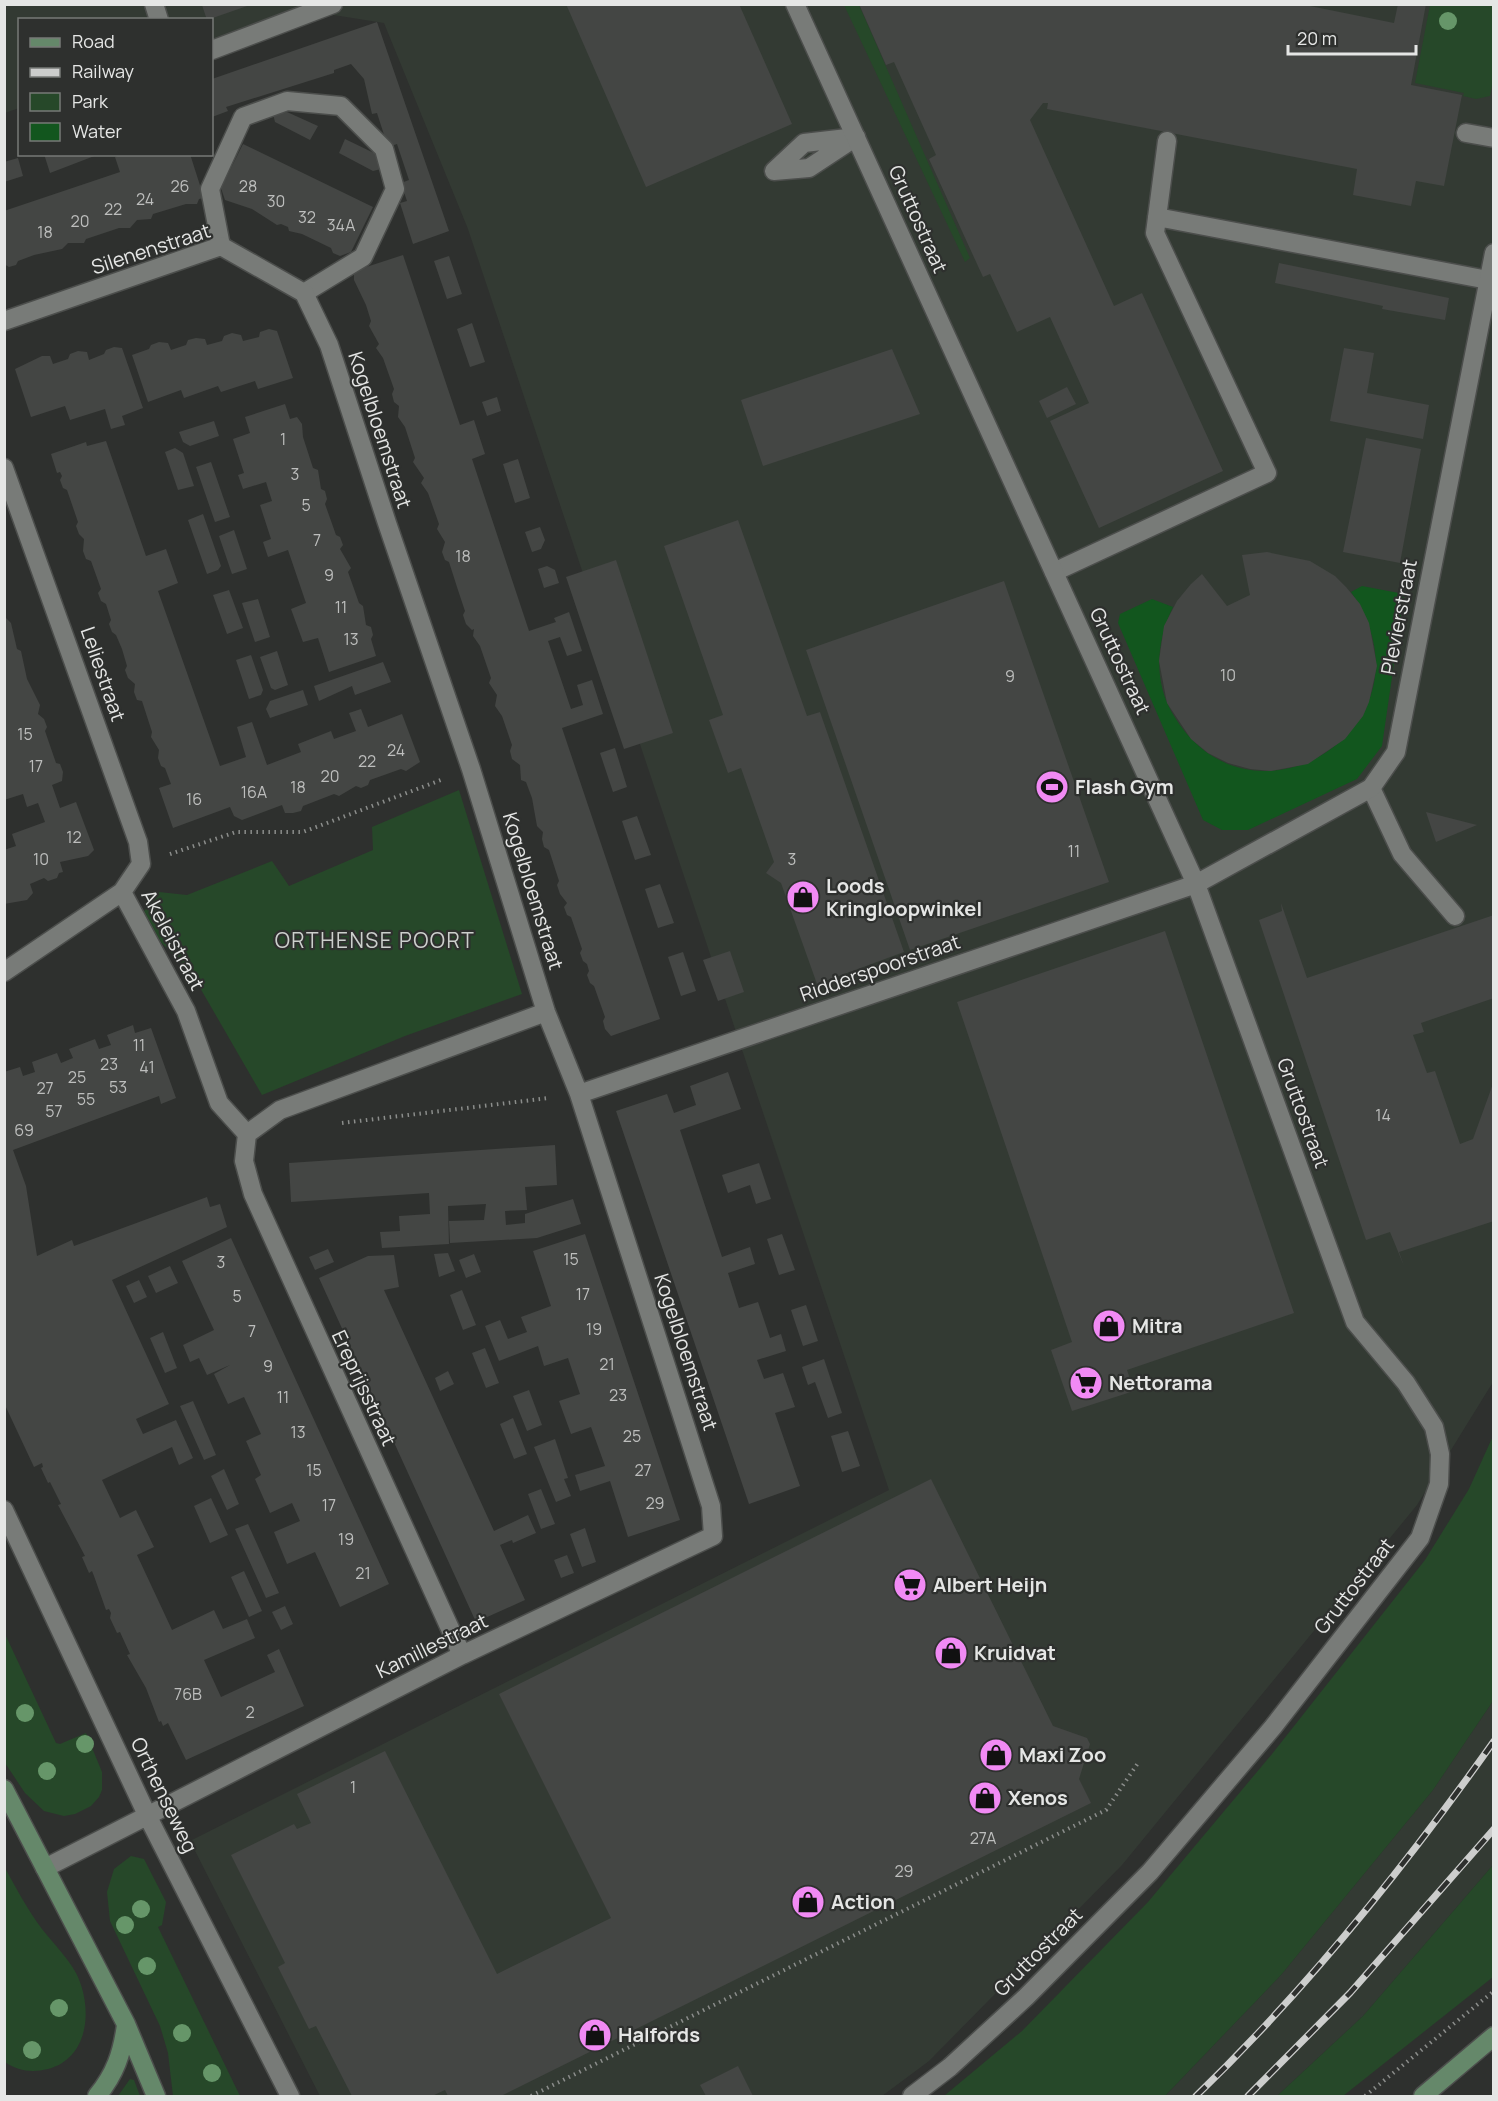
<svg xmlns="http://www.w3.org/2000/svg" width="1498" height="2101" viewBox="0 0 1498 2101" font-family="Manrope,sans-serif">
<style>
.built{fill:#333a33}
.green{fill:#264829}
.water{fill:#12561e}
.building{fill:#444644}
.lines{fill:none;stroke-linecap:round;stroke-linejoin:round}
.lane-casing{stroke:#4c4e4c;stroke-width:21}
.street-casing{stroke:#4c4e4c;stroke-width:21}
.secondary-casing{stroke:#4c4e4c;stroke-width:21}
.path{stroke:#8b8d8b;stroke-width:4;stroke-dasharray:1.5 4.5;stroke-linecap:butt}
.lane{stroke:#787b78;stroke-width:18}
.street{stroke:#787b78;stroke-width:18}
.secondary{stroke:#65886a;stroke-width:18}
.rail-casing{stroke:#cccdcc;stroke-width:7}
.rail{stroke:#2e302e;stroke-width:4.5;stroke-dasharray:14;stroke-linecap:butt}
.tree{fill:#669669}
.labels{text-anchor:middle;stroke-width:4.5;stroke-linejoin:round;paint-order:stroke}
.number-label{font-size:16px;fill:#bdbebd}
.street-label{font-size:20px;fill:#e5e6e5;stroke:#2e302e}
.poi-label{font-size:20px;font-weight:bold;fill:#e5e6e5;stroke:#2e302e;text-anchor:start}
.neighbourhood-label{font-size:21px;letter-spacing:1.5px;fill:#cccfcc;stroke:#2e302e}
</style>
<rect width="100%" height="100%" fill="#2e302e"/>
<!-- built -->
<path class="built" d="M4 5H1493V1382L1417 1505 1122 1865 929 2061 882 2096H320L190 1841 889 1490 468 229 384 23 321 13 212 45V20H20L19 108 5 113Z
M1493 1701V1865L1363 2016 1277 2096H1165L1281 1975 1433 1790Z"/>
<!-- green -->
<path class="green" d="M844 5H859L970 258 965 262Z
M1430 5H1493L1494 76 1490 96 1476 99 1463 96 1464 93 1415 83Z
M459 790 522 994 405 1036 262 1095 192 974 138 919 159 892 187 895 272 861 289 886 373 850 372 827Z
M1493 1436V1701L1433 1790 1281 1975 1165 2096H944L1022 2031 1148 1902 1272 1754 1425 1560 1469 1489Z
M5 1634 56 1743 60 1744 86 1733 102 1772V1790L99 1797 91 1806 75 1814 64 1816 44 1811 25 1793 5 1763Z
M131 1856 144 1859 166 1902 162 1925 158 1927 240 2096H173L168 2053 160 2026 110 1921 107 1892 114 1869Z
M1493 1865V1977L1343 2096H1277L1363 2016Z
M4 1866C16 1888 27 1909 42 1929 53 1943 67 1957 76 1973 93 2006 90 2058 48 2069 32 2073 18 2071 5 2062Z
M130 2079 134 2080 140 2096H118Z"/>
<!-- water -->
<path class="water" d="M1362 586 1404 594 1382 746 1357 779 1248 830H1222L1203 820 1118 623 1120 614 1152 599 1173 607C1156 642 1153 682 1174 716 1251 844 1444 726 1351 592Z"/>
<!-- building -->
<path class="building" d="M566 4H739L792 124 646 187Z
M859 4H1300L1394 23 1398 4H1426L1411 85 1462 95 1444 186 1416 181 1411 206 1353 195 1357 169 1047 109 1048 103H1043L1030 120 1114 306 1142 293 1223 471 1099 528 1050 421 1089 403 1050 317 1017 332 990 274 983 277 929 159 936 155 894 62 886 65Z
M202 5H250L207 20Z
M377 22 449 231 413 244 400 203 407 201 401 183 409 180 397 144 388 147 377 113 372 114 364 79 351 64 334 70V73L226 107 228 111 212 117V79Z
M287 112 318 126 310 140 275 122 273 114Z
M345 139 376 154 381 169 373 171 339 153Z
M243 144 373 207 351 252 340 256 333 253 331 248 302 234 289 231 288 227 281 224 277 225 252 209 225 200 221 188Z
M44 154H97V155L50 173Z
M123 154H190L204 198 199 199 197 204H186L153 214 151 219 137 220 130 228H119L86 239 84 243H68L62 249 34 255 18 261 16 265 9 267 4 264V211L120 172 115 157Z
M18 158 23 176 4 182V162Z
M403 255 460 425 474 420 485 454 472 459 529 631 556 622 554 618 569 612 582 651 567 656 560 637 548 641 571 709 583 705 577 685 592 680 603 714 562 728 660 1019 611 1036 605 1029 603 1021 605 1017 594 986 590 983 587 975 589 971 587 964 583 961 580 953 582 949 571 917 567 915 564 907 567 903 560 894 557 885 559 881 549 850 544 847 542 839 543 832 537 826 532 798 526 782 521 780 520 765 512 759 510 751 512 745 502 716 495 706 497 695 489 683 491 678 480 646 473 636 474 629 472 630 466 624 463 615 465 611 457 587 449 562 445 560 442 552 445 542 437 529 439 524 428 493 421 483 424 478 413 462 415 458 405 427 398 417 399 406 394 402 392 394 394 389 383 358 376 348 379 344 369 326 371 321 366 305 354 280V271Z
M449 256 462 294 447 299 434 261Z
M1279 263 1449 298 1445 320 1382 309 1383 306 1275 283Z
M472 323 485 362 470 367 457 329Z
M269 329 277 331 293 378 258 389 255 381 221 392 218 386 184 398 181 390 148 402 132 355 149 349 151 345 159 342 168 343 171 350 186 345 188 340 196 338 205 339 207 345 222 341 224 336 232 333 241 335 243 341 259 337 260 332Z
M114 347 122 348 143 408 122 416 125 425 111 429 105 409 70 420 65 406 31 417 15 369 42 356H50L53 364 68 359 70 354 78 351 87 352 89 360 104 354 106 350Z
M1344 348 1374 353 1367 393 1429 405 1423 439 1330 421Z
M892 349 920 414 763 466 741 400Z
M1067 387 1076 404 1047 418 1039 401Z
M497 397 501 411 487 416 482 402Z
M285 404 290 419 297 417 302 424 303 437 313 468 318 470 321 489 325 491 327 499 325 504 336 535 340 537 343 545 340 549 351 568 348 572 359 603 363 606 366 625 371 627 373 635 371 639 376 656 329 672 318 638 303 642 291 609 306 603 288 550 268 557 263 542 271 539 260 505 272 501 266 482 243 489 238 475 244 473 233 439 250 433 245 417Z
M214 421 219 436 190 446 183 442 179 432Z
M1366 438 1421 449 1400 563 1343 552Z
M106 441 146 556 166 549 178 583 158 591 220 766 246 757 237 727 252 722 267 765 301 752 298 744 331 731 334 739 356 731 349 713 361 709 368 727 402 714 420 762 406 771 401 769 370 780 368 785 361 788 356 786 339 796 334 794 303 806 301 811 293 813H285L282 805 242 820 234 816 230 807 173 828 159 788 171 784 165 768 161 766 158 758 159 750 151 737 152 732 142 701 137 700 134 692 135 684 128 678 125 670 127 666 122 649 116 635 112 632 109 624 111 620 106 604 101 601 98 593 101 589 91 561 86 559 83 551 84 539 79 534 76 526 78 522 67 490 63 488 60 480 62 476 60 472 57 473 51 454 86 442 87 446Z
M175 448 183 453 194 486 178 490 165 452Z
M518 459 530 498 515 503 503 464Z
M211 462 230 517 215 522 196 467Z
M203 514 221 566 218 570 207 574 188 520Z
M738 520 807 716 820 712 904 952 817 984 781 883 766 873 774 862 741 768 728 773 709 720 723 715 664 546Z
M540 527 545 540 541 549 532 552 525 532Z
M234 530 247 569 232 574 219 536Z
M1267 552 1310 561 1335 576 1346 587 1360 604 1369 623 1377 666 1369 702 1363 716 1345 739 1308 764 1271 771 1250 769 1228 763 1208 753 1191 739 1167 703 1159 661 1164 626 1177 601 1191 584 1202 574 1227 606 1250 595 1242 555Z
M616 560 673 733 624 749 566 577Z
M547 566 555 570 559 583 544 588 538 569Z
M1004 581 1109 882 910 950 806 650Z
M229 590 243 628 227 634 213 595Z
M258 599 270 637 255 642 242 603Z
M4 616 11 623 17 649 21 651 27 679 40 705 38 714 44 719 47 727 45 731 56 763 60 764 63 772 62 781 52 785 60 808 76 802 94 850 88 856 60 862 63 872 59 873 57 878 48 881 44 878 30 884 33 893 27 900 4 904V850L16 846 12 834 45 822 38 803 27 807 23 794 4 800Z
M277 651 288 685 275 690 271 688 260 657Z
M251 655 263 690 261 695 249 699 236 660Z
M383 662 391 682 355 695 352 686 319 701 314 686Z
M303 690 308 705 270 718 266 709 270 701Z
M615 748 627 787 613 792 600 753Z
M1426 812 1477 825 1436 842Z
M637 816 651 855 635 860 622 821Z
M660 884 674 923 658 928 645 889Z
M1281 903 1307 978 1494 915V998L1421 1023 1424 1032 1413 1035 1427 1073 1435 1071 1460 1144 1473 1139 1494 1081V1221L1399 1252 1404 1266 1390 1232 1366 1240 1259 920 1282 911Z
M1165 931 1294 1313 1127 1370 1134 1391 1072 1411 1051 1350 1072 1342 957 1002Z
M730 951 744 992 718 1001 703 960Z
M683 952 696 991 681 996 668 957Z
M133 1025 135 1033 151 1028 176 1098 161 1104 159 1096 13 1150 26 1186 37 1256 72 1240 74 1246 207 1197 210 1207 220 1204 227 1227 112 1280 169 1404 136 1419 143 1434 176 1420 193 1458 179 1465 172 1447 102 1480 120 1518 136 1510 154 1547 137 1555 172 1630 214 1610 223 1629 247 1619 255 1638 204 1660 221 1697 275 1672 267 1655 279 1649 304 1706 186 1760 168 1723 163 1726 161 1721 159 1722 146 1688 127 1655 130 1654 120 1632 117 1633 110 1618 111 1613 109 1609 106 1610 94 1576 92 1571 89 1573 82 1557 85 1556 58 1505 61 1504 50 1482 48 1483 41 1468 43 1467 42 1463 34 1467 4 1403V1072L20 1067 23 1076 35 1072 32 1062 57 1053 61 1063 73 1058 69 1049 95 1039 99 1049 111 1045 107 1035Z
M728 1072 741 1109 680 1130 722 1257 750 1247 755 1264 728 1273 739 1308 758 1302 770 1338 781 1334 786 1351 757 1360 764 1379 783 1373 795 1407 775 1413 800 1486 749 1504 616 1111 667 1094 674 1113 696 1105 690 1086Z
M555 1145 557 1185 525 1187 527 1210 505 1211 506 1225 525 1223V1214L573 1199 581 1224 537 1238 450 1243 449 1221 484 1220 486 1204 448 1206 449 1244 382 1248 380 1232 400 1231 399 1216 430 1214 429 1193 291 1202 289 1163Z
M759 1163 771 1199 756 1204 750 1185 728 1193 722 1175Z
M585 1234 680 1520 628 1537 610 1481 580 1491 575 1475 605 1466 591 1427 571 1434 559 1401 580 1394 568 1358 544 1366 538 1346 499 1361 485 1326 500 1320 508 1339 527 1332 521 1317 551 1306 533 1251Z
M782 1234 795 1270 779 1275 767 1239Z
M231 1238 389 1584 340 1607 315 1552 287 1564 274 1532 300 1521 292 1503 270 1513 255 1479 261 1475 246 1441 261 1434 244 1397 228 1404 214 1374 230 1365 207 1375 199 1358 190 1362 183 1345 214 1330 182 1261Z
M328 1249 334 1262 315 1270 309 1257Z
M448 1253 455 1271 439 1277 434 1254Z
M474 1254 481 1272 466 1278 459 1260Z
M394 1255 399 1287 384 1290 494 1531 528 1515 536 1533 513 1543 512 1540 500 1545 525 1600 476 1622 319 1278 368 1256Z
M170 1266 178 1283 156 1293 148 1276Z
M139 1280 147 1297 134 1303 126 1286Z
M462 1290 476 1325 463 1330 450 1295Z
M806 1305 818 1341 803 1346 791 1310Z
M163 1332 177 1368 165 1373 150 1338Z
M485 1348 499 1383 486 1388 472 1353Z
M824 1359 842 1413 828 1418 815 1382 808 1385 802 1367Z
M448 1371 454 1384 440 1391 435 1378Z
M529 1390 542 1425 527 1431 513 1396Z
M193 1401 216 1455 204 1460 180 1406Z
M513 1418 527 1454 514 1459 500 1424Z
M848 1431 860 1466 842 1472 831 1436Z
M555 1439 568 1478 564 1479 571 1496 556 1502 534 1447Z
M224 1469 239 1504 227 1510 211 1476Z
M931 1479 1053 1726 1087 1738 1090 1744 1079 1779 1091 1803 501 2096H448L445 2090 432 2096H352L316 2026 309 2029 278 1967 285 1963 231 1855 294 1824 297 1829 311 1823 297 1794 385 1751 497 1974 611 1918 499 1694Z
M541 1489 555 1524 541 1529 528 1494Z
M211 1498 228 1535 210 1543 194 1506Z
M248 1524 279 1593 266 1598 235 1529Z
M585 1528 596 1562 582 1567 570 1534Z
M567 1555 574 1573 561 1578 554 1560Z
M244 1571 262 1611 249 1617 231 1577Z
M285 1606 293 1624 281 1630 272 1612Z
M738 2066 753 2096H706L700 2085Z"/>
<g class="lines">
<!-- lane casing -->
<g class="lane-casing">
<path id="lane" d="M154 4 159 20
M212 50 333 4
M1466 133 1494 138
M856 137 809 168 774 171 804 143Z
M1157 217 1488 280
M221 246 210 189 243 117 287 101 341 106 384 149 395 189 363 257 304 293
M1054 572 1267 473 1155 233 1167 141
M1371 788 1402 854 1455 916"/>
</g>
<!-- street casing -->
<g class="street-casing">
<path id="street" d="M795 4 1196 884 1355 1322 1406 1383 1434 1427 1440 1454 1439 1484 1420 1538 1273 1727 1150 1872 1026 1997 950 2067 912 2096
M4 321 221 246 304 293 329 345 387 523 471 769 546 1012 579 1094 711 1506 713 1536 462 1655 45 1868
M4 468 138 842 141 864 122 892
M4 972 122 892 186 1011 219 1103 247 1134
M579 1094 1196 884 1371 788 1396 752 1494 253
M247 1134 244 1161 253 1194 462 1655
M247 1134 280 1110 546 1012
M4 1510 148 1817 290 2096"/>
</g>
<!-- secondary casing -->
<g class="secondary-casing">
<path id="secondary" d="M4 1789 126 2024 156 2096
M97 2096C115 2074 122 2054 126 2025
M1423 2096 1494 2036"/>
</g>
<!-- path -->
<path class="path" d="M170 854 236 832H303L441 780
M342 1123 549 1098
M531 2096 1106 1810 1138 1763
M1365 2096 1494 1991"/>
<!-- lane -->
<use href="#lane" class="lane"/>
<!-- street -->
<use href="#street" class="street"/>
<!-- secondary -->
<use href="#secondary" class="secondary"/>
<!-- rail casing -->
<g class="rail-casing">
<path id="rail" d="M1196 2096C1304 1992 1407 1864 1494 1741
M1248 2096 1350 1993 1494 1829"/>
</g>
<!-- rail -->
<use href="#rail" class="rail"/>
</g>
<!-- trees -->
<g class="tree">
<circle cx="1448" cy="21" r="9"/>
<circle cx="25" cy="1713" r="9"/>
<circle cx="85" cy="1744" r="9"/>
<circle cx="47" cy="1771" r="9"/>
<circle cx="141" cy="1909" r="9"/>
<circle cx="125" cy="1925" r="9"/>
<circle cx="147" cy="1966" r="9"/>
<circle cx="59" cy="2008" r="9"/>
<circle cx="182" cy="2033" r="9"/>
<circle cx="32" cy="2050" r="9"/>
<circle cx="212" cy="2073" r="9"/>
</g>
<!-- icons -->
<defs>
<g id="stadium-disc" transform="scale(1.725)"><circle r="9.5" fill="#f18af4" stroke="#2e302e"/><path d="M0-5a6.5 5 0 1 0 0 10a6.5 5 0 1 0 0-10ZM-3.5-1.8h7v3.6h-7Z" fill="#111"/></g>
<g id="shop-disc" transform="scale(1.725)"><circle r="9.5" fill="#f18af4" stroke="#2e302e"/><path d="M-5-2.5h2.3a2.7 3.5 0 0 1 5.4 0H5L5.5 6h-11ZM-1.5-2.5h3a1.5 2.3 0 0 0-3 0Z" fill="#111"/></g>
<g id="supermarket-disc" transform="scale(1.725)"><circle r="9.5" fill="#f18af4" stroke="#2e302e"/><path d="M-6-5.5h2.5l.6 2H6L4.5 2H-2.5L-4.4-4H-6ZM-1.5 3.2a1.3 1.3 0 1 0 .1 0ZM3 3.2a1.3 1.3 0 1 0 .1 0Z" fill="#111"/></g>
</defs>
<g fill-rule="evenodd">
<use href="#stadium-disc" x="1052" y="787"/>
<use href="#shop-disc" x="803" y="897"/>
<use href="#shop-disc" x="1109" y="1326"/>
<use href="#supermarket-disc" x="1086" y="1383"/>
<use href="#supermarket-disc" x="910" y="1585"/>
<use href="#shop-disc" x="951" y="1653"/>
<use href="#shop-disc" x="996" y="1755"/>
<use href="#shop-disc" x="985" y="1798"/>
<use href="#shop-disc" x="808" y="1902"/>
<use href="#shop-disc" x="595" y="2035"/>
</g>
<g class="labels">
<!-- number labels -->
<g class="number-label">
<text x="180" y="192">26</text>
<text x="248" y="192">28</text>
<text x="145" y="205">24</text>
<text x="276" y="207">30</text>
<text x="113" y="215">22</text>
<text x="307" y="223">32</text>
<text x="80" y="227">20</text>
<text x="341" y="231">34A</text>
<text x="45" y="238">18</text>
<text x="283" y="445">1</text>
<text x="295" y="480">3</text>
<text x="306" y="511">5</text>
<text x="317" y="546">7</text>
<text x="463" y="562">18</text>
<text x="329" y="581">9</text>
<text x="341" y="613">11</text>
<text x="351" y="645">13</text>
<text x="1228" y="681">10</text>
<text x="1010" y="682">9</text>
<text x="25" y="740">15</text>
<text x="396" y="756">24</text>
<text x="367" y="767">22</text>
<text x="36" y="772">17</text>
<text x="330" y="782">20</text>
<text x="298" y="793">18</text>
<text x="254" y="798">16A</text>
<text x="194" y="805">16</text>
<text x="74" y="843">12</text>
<text x="1074" y="857">11</text>
<text x="41" y="865">10</text>
<text x="792" y="865">3</text>
<text x="139" y="1051">11</text>
<text x="109" y="1070">23</text>
<text x="147" y="1073">41</text>
<text x="77" y="1083">25</text>
<text x="118" y="1093">53</text>
<text x="45" y="1094">27</text>
<text x="86" y="1105">55</text>
<text x="54" y="1117">57</text>
<text x="1383" y="1121">14</text>
<text x="24" y="1136">69</text>
<text x="571" y="1265">15</text>
<text x="221" y="1268">3</text>
<text x="583" y="1300">17</text>
<text x="237" y="1302">5</text>
<text x="594" y="1335">19</text>
<text x="252" y="1337">7</text>
<text x="607" y="1370">21</text>
<text x="268" y="1372">9</text>
<text x="618" y="1401">23</text>
<text x="283" y="1403">11</text>
<text x="298" y="1438">13</text>
<text x="632" y="1442">25</text>
<text x="314" y="1476">15</text>
<text x="643" y="1476">27</text>
<text x="655" y="1509">29</text>
<text x="329" y="1511">17</text>
<text x="346" y="1545">19</text>
<text x="363" y="1579">21</text>
<text x="188" y="1700">76B</text>
<text x="250" y="1718">2</text>
<text x="353" y="1793">1</text>
<text x="983" y="1844">27A</text>
<text x="904" y="1877">29</text>
</g>
<!-- street labels -->
<g class="street-label">
<text transform="translate(918 219) rotate(66)" y="7">Gruttostraat</text>
<text transform="translate(151 249) rotate(-18)" y="7">Silenenstraat</text>
<text transform="translate(380 430) rotate(72)" y="7">Kogelbloemstraat</text>
<text transform="translate(1399 617) rotate(-79)" y="7">Plevierstraat</text>
<text transform="translate(1120 661) rotate(65)" y="7">Gruttostraat</text>
<text transform="translate(103 674) rotate(71)" y="7">Leliestraat</text>
<text transform="translate(533 891) rotate(73)" y="7">Kogelbloemstraat</text>
<text transform="translate(173 940) rotate(62)" y="7">Akeleistraat</text>
<text transform="translate(880 968) rotate(-19)" y="7">Ridderspoorstraat</text>
<text transform="translate(1303 1113) rotate(70)" y="7">Gruttostraat</text>
<text transform="translate(686 1352) rotate(72)" y="7">Kogelbloemstraat</text>
<text transform="translate(364 1388) rotate(65)" y="7">Ereprijsstraat</text>
<text transform="translate(1354 1586) rotate(-52)" y="7">Gruttostraat</text>
<text transform="translate(432 1646) rotate(-26)" y="7">Kamillestraat</text>
<text transform="translate(164 1795) rotate(64)" y="7">Orthenseweg</text>
<text transform="translate(1038 1952) rotate(-45)" y="7">Gruttostraat</text>
</g>
<!-- poi labels -->
<g class="poi-label">
<text x="1075" y="794">Flash Gym</text>
<text x="826" y="893">Loods<tspan x="826" dy="23">Kringloopwinkel</tspan></text>
<text x="1132" y="1333">Mitra</text>
<text x="1109" y="1390">Nettorama</text>
<text x="933" y="1592">Albert Heijn</text>
<text x="974" y="1660">Kruidvat</text>
<text x="1019" y="1762">Maxi Zoo</text>
<text x="1008" y="1805">Xenos</text>
<text x="831" y="1909">Action</text>
<text x="618" y="2042">Halfords</text>
</g>
<!-- neighbourhood labels -->
<g class="neighbourhood-label">
<text x="375" y="948">ORTHENSE POORT</text>
</g>
</g>
<!-- border -->
<rect width="1498" height="2101" fill="none" stroke="#e5e6e5" stroke-width="12"/>
<!-- legend -->
<rect x="18" y="18" width="195" height="138" fill="#2e302e" stroke="#777977" stroke-width="1.5"/>
<rect x="30" y="38" width="30" height="9" fill="#65886a" stroke="#777977" stroke-width="1.5"/>
<text x="72" y="48" font-size="18" fill="#e5e6e5">Road</text>
<rect x="30" y="68" width="30" height="9" fill="#cccdcc" stroke="#777977" stroke-width="1.5"/>
<text x="72" y="78" font-size="18" fill="#e5e6e5">Railway</text>
<rect x="30" y="93" width="30" height="18" fill="#264829" stroke="#777977" stroke-width="1.5"/>
<text x="72" y="108" font-size="18" fill="#e5e6e5">Park</text>
<rect x="30" y="123" width="30" height="18" fill="#12561e" stroke="#777977" stroke-width="1.5"/>
<text x="72" y="138" font-size="18" fill="#e5e6e5">Water</text>
<!-- scale -->
<path d="M1288 45v9h128v-9" fill="none" stroke="#e5e6e5" stroke-width="3"/>
<text x="1297" y="45" font-size="18" fill="#e5e6e5" stroke="#2e302e" stroke-width="4.5" paint-order="stroke">20 m</text>
</svg>
